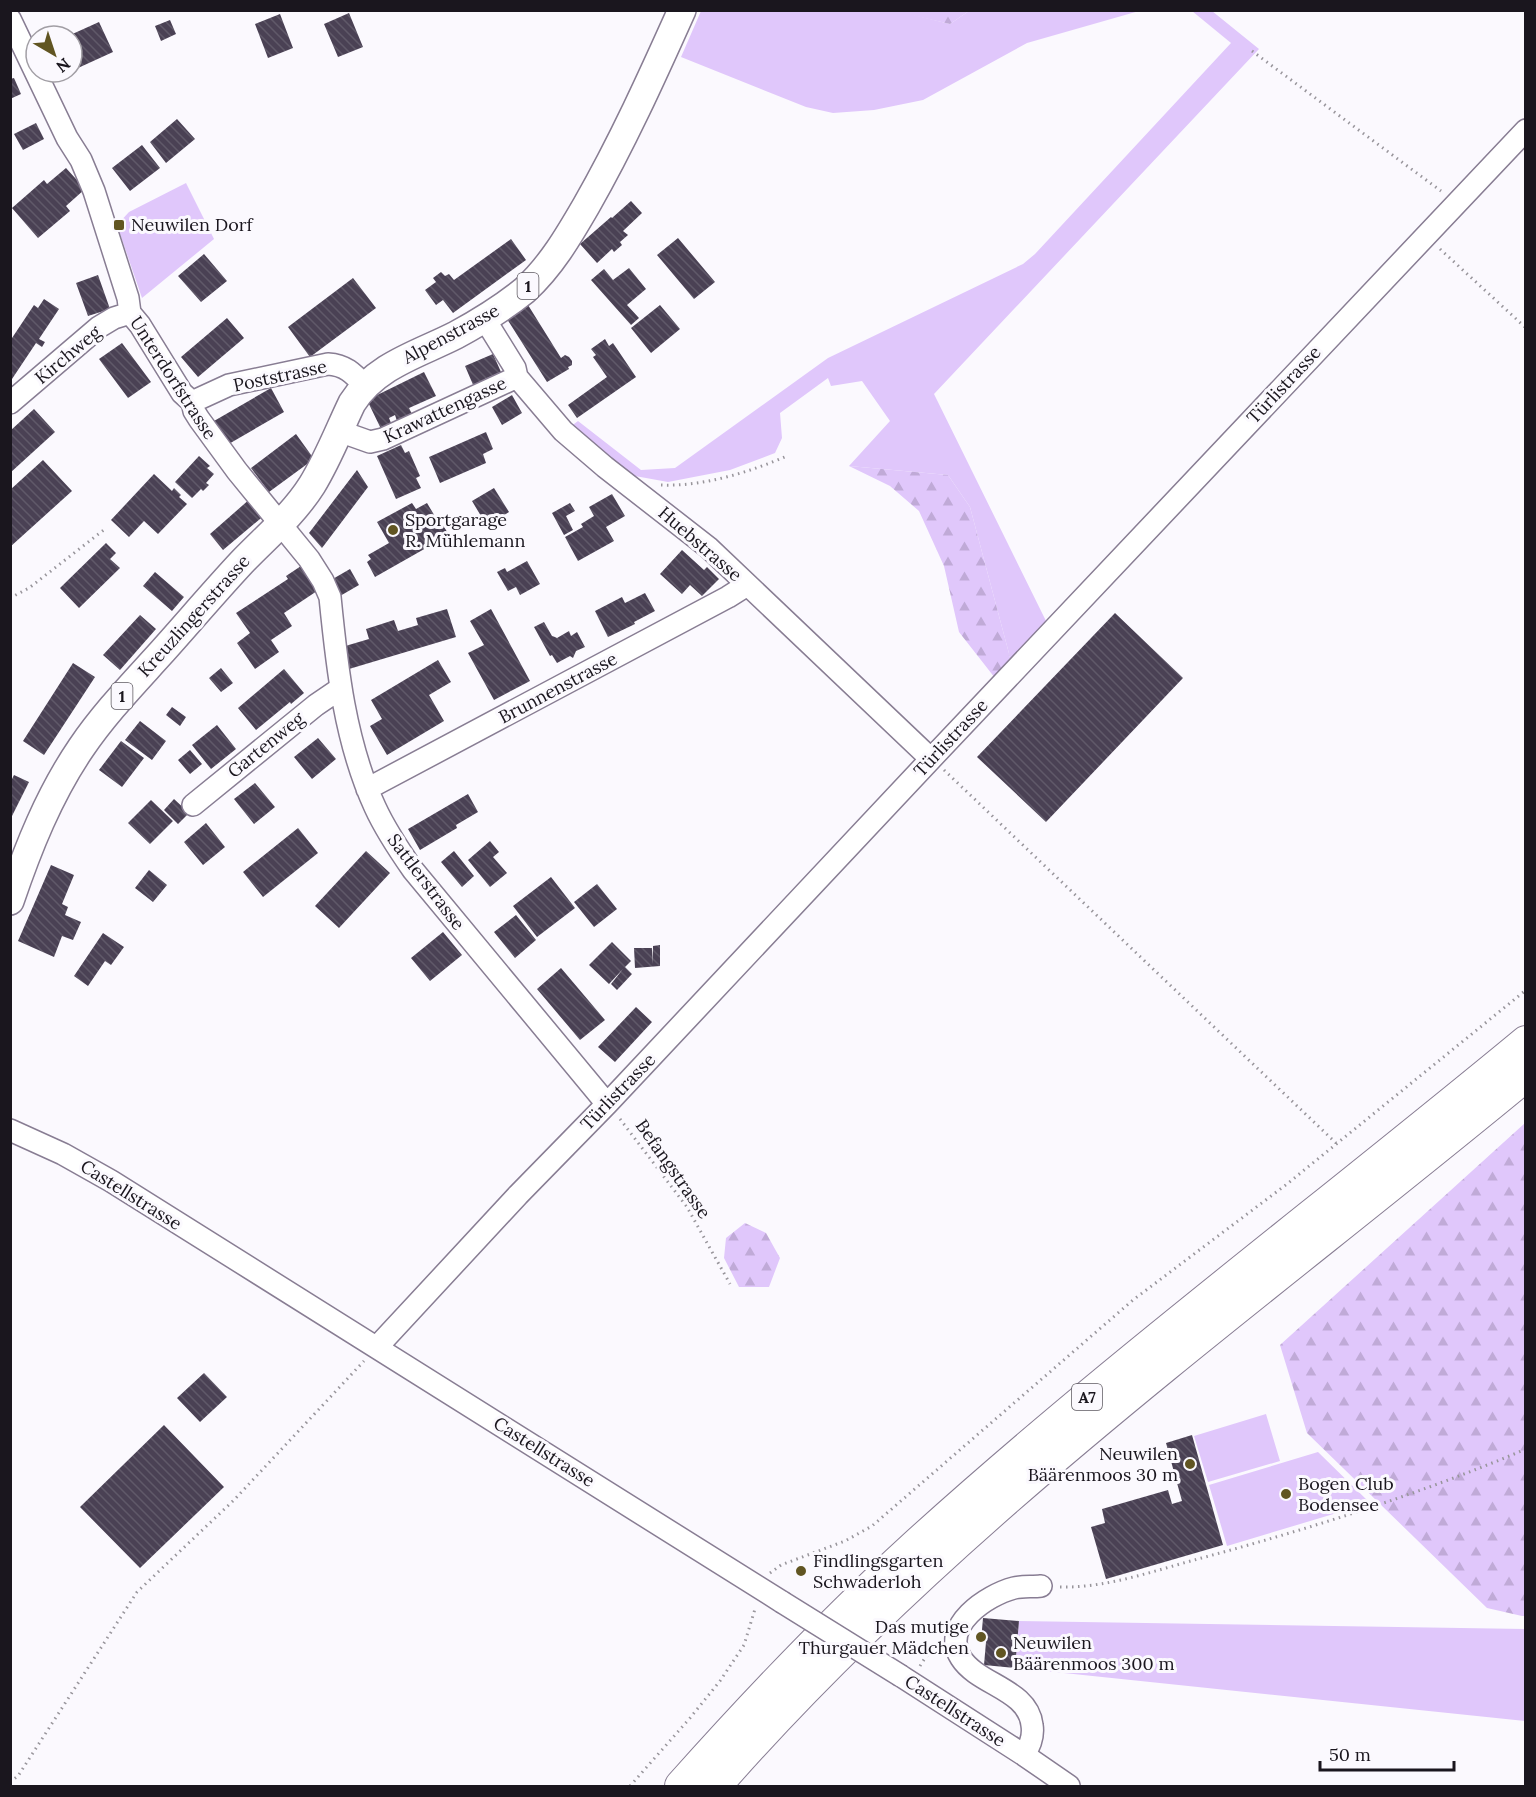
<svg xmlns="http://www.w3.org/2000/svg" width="1536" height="1797" viewBox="0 0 1536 1797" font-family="Lora,serif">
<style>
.green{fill:#e0c7fb}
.forest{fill:url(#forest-firs)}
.building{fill:url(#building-back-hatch)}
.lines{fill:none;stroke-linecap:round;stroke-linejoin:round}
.minor-casing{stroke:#887d93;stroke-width:24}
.major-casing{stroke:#887d93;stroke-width:30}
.highway-casing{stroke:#887d93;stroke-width:34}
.path{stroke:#98959b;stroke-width:3;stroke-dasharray:1.5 4.5;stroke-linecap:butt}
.minor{stroke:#fff;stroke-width:21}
.major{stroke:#fff;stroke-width:27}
.highway{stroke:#fff;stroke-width:32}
.minor-bridge-casing{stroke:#887d93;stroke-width:24;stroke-linecap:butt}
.minor-bridge{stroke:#fff;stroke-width:21}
.poi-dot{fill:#615522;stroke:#fbf9fe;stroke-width:2}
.labels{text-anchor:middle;stroke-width:6;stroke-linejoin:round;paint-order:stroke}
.shield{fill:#fbf9fe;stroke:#5e5a61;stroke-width:1.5}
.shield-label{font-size:16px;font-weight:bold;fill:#1a161e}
.poi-label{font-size:18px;fill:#1a161e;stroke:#fbf9fe;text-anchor:start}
.street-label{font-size:18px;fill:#1a161e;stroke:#fbf9fe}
</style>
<defs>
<pattern id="forest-firs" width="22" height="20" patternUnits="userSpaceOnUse" patternTransform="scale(1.5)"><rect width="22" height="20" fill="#e0c7fb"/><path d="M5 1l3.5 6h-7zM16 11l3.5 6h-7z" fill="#c0aad7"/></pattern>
<pattern id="building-back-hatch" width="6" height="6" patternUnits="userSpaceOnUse" patternTransform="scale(1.5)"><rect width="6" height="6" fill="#4a4154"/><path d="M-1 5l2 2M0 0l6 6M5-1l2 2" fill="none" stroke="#605969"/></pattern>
</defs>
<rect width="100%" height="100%" fill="#fbf9fe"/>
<!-- green -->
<path class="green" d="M894 10 950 24 969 11H1139L1027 43 923 100 874 110 833 113 806 107 681 57 701 11Z
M1192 11H1212L1259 49 934 394 1046 621 1011 661 970 507 948 475 849 466 890 421 862 381 831 386 828 378 780 413 782 438 775 453 730 470 668 482 635 476 606 461 570 427 578 421 641 470 675 468 828 358 1023 264 1035 254 1231 43Z
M186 183 214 239 142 298 117 225 129 212Z
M1266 1414 1280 1461 1208 1482 1194 1436Z
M1318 1452 1370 1503 1227 1546 1209 1485Z
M1019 1621 1525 1629V1721L1015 1668Z"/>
<!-- forest -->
<path class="forest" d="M894 11H969L950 24Z
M849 466 948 475 970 507 1011 661 995 678 959 632 944 566 919 511 890 486Z
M1525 1123 1526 1616H1522L1487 1608 1307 1433 1280 1345Z
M745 1223 766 1233 780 1258 769 1287H739L724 1258 726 1238Z"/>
<!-- building -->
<path class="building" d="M349 13 363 47 338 57 324 24Z
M280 14 293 48 268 58 255 24Z
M170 20 176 34 161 41 155 26Z
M99 22 113 52 78 68 72 54V36H68Z
M14 78 21 94 10 99V79Z
M177 119 195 139 166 163 150 142Z
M36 123 44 139 23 150 14 134Z
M142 145 160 168 130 191 112 168Z
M66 168 85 189 66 206 70 211 38 238 12 208 44 180 47 184Z
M631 201 642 213 623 231 628 235 620 242 622 245 614 252 612 249 597 263 580 244 611 217 612 218Z
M678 238 715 282 694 299 657 255Z
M511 239 526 260 453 313 443 300 436 305 425 290 436 282 433 278 441 272 445 276 449 274 454 280Z
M204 254 227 281 201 302 178 276Z
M629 268 646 289 627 305 639 318 631 325 591 280 604 269 613 280Z
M98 275 110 309 88 316 76 283Z
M353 278 376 308 310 357 288 327Z
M44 299 59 309 39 339 45 342 42 347 36 343 10 382V341L34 305 38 308Z
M528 305 561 358 565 355 569 357 572 361V365L568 367 569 369 547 382 507 319Z
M660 305 680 329 651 353 631 328Z
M227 318 244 338 198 377 181 357Z
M605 339 609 346 613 343 636 377 577 418 568 405 607 377 593 357 596 355 591 349Z
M122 343 151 382 128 398 99 359Z
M493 354 501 372 485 379 486 382 474 387 465 366Z
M424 372 436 396 409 408 412 414 397 421 395 415 389 418 393 428 383 433 367 400Z
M271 388 284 412 227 445 214 421Z
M512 395 522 413 502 425 492 407Z
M34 409 55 432 10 473V431Z
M486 432 493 449 483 454 486 463 440 483 429 457Z
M296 434 314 459 269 492 251 468Z
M401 445 405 453 409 451 420 476 416 478 421 488 396 499 377 456Z
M199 456 210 466 207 468 214 474 206 483 209 485 203 491 201 489 192 498 175 482Z
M43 460 72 491 10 547V490Z
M357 470 368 487 322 548 309 533Z
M154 474 172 491 174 488 181 495 179 497 187 504 158 534 144 521 129 537 111 520Z
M494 488 509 512 487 526 472 501Z
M612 494 625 516 606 527 614 541 578 561 565 537 583 527 581 524 594 516 589 507Z
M251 498 266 514 223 550 210 534Z
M412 503 416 509 427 503 436 518 438 517 449 535 375 577 367 562 371 559 368 555 389 543 377 522Z
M570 503 575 511 566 516 573 530 564 535 552 513Z
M106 543 116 553 110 559 120 568 79 608 60 588Z
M682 550 704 570 707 567 719 579 702 596 690 585 682 594 660 574Z
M527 561 540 584 520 595 516 587 508 591 497 572 505 568 507 572Z
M304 564 320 589 284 613 292 626 271 640 279 652 255 669 237 643 250 633 236 613 288 579 286 576Z
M350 569 359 585 340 596 331 580Z
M155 572 184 597 172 611 143 586Z
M645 593 655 611 634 622 635 624 608 637 595 611 622 597 625 603Z
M447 609 456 637 349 669 342 647 369 639 366 629 394 620 398 631 418 625 416 618Z
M491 609 530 681 494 700 468 653 484 645 470 621Z
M1115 613 1183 678 1046 822 977 757Z
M140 615 156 629 120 670 103 655Z
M544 622 552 636 555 637 557 638 569 631 571 636 577 632 585 647 576 651 573 658 570 656 557 663 552 655 550 656 534 627Z
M438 660 451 682 429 695 444 721 387 755 370 726 382 719 371 700Z
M73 663 95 677 44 755 23 741Z
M221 668 233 683 221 692 209 678Z
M284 669 304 693 291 704 290 702 256 730 238 708Z
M172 707 186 717 180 726 166 715Z
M140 721 166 741 152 760 125 740Z
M217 725 236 749 211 769 192 745Z
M318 738 336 759 312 779 294 757Z
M121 741 144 758 122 787 99 770Z
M190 750 202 764 190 774 178 760Z
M14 775 29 782 12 816 10 815V783Z
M255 783 275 807 254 824 234 799Z
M468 794 478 812 456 825 457 828 420 850 408 829Z
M174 799 189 813 178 824 164 810Z
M151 800 173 821 150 844 128 823Z
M206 823 225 847 203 865 184 842Z
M298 828 318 853 263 897 243 872Z
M490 841 499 852 493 857 507 873 490 887 468 860Z
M366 851 390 873 339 928 315 906Z
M454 851 474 876 462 887 441 862Z
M51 865 74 875 62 904 68 907 65 915 81 922 73 940 62 936 54 957 18 941Z
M149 870 167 885 153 902 135 888Z
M551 877 575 908 537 937 513 906Z
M597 884 617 909 594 927 574 902Z
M516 915 536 940 515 958 494 932Z
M443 932 462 955 430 981 411 958Z
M103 933 124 947 111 965 105 961 88 986 74 976Z
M612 942 631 961 625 967 632 974 617 990 611 984 623 969 609 984 589 965Z
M660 945V966L635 968 634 948H652L653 964V946Z
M561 968 605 1020 580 1040 537 989Z
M636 1007 652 1022 615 1062 598 1047Z
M204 1373 227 1397 200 1422 177 1398Z
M164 1425 224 1487 140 1568 80 1507Z
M1192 1435 1223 1545 1106 1579 1091 1527 1105 1523 1102 1509 1168 1490 1172 1504 1182 1501 1166 1443Z
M983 1618 1019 1621 1015 1668 984 1665 986 1642 981 1641Z"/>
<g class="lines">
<!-- minor casing -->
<g class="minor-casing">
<path id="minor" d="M10 19 67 138 81 160 94 191 128 298 130 313 140 325 182 393 192 402 194 411 199 419 237 471 309 559 323 581 330 597C337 668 345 742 375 807 385 829 399 850 413 870L607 1104
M484 318 515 368 517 377 563 431 605 467 709 548 931 759
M192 402 229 385 328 364C345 365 353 373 364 385
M10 403 99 327 114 318 130 313
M339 431 370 442 383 439 517 377
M367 789 728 597 747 585
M193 805 316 705 341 688
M10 1130 63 1154 111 1181 782 1602
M377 1347 518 1195 607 1104 931 759 1526 130
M901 1676 1024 1755 1069 1786
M1024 1755C1030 1746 1034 1737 1032 1725 1028 1689 978 1685 961 1658 940 1626 987 1595 1014 1588 1022 1586 1032 1587 1041 1586"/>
</g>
<!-- major casing -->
<g class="major-casing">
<path id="major" d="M10 901C28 848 49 795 81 748 104 714 132 685 160 654 187 624 214 592 242 562 266 537 293 515 312 485 328 459 339 430 352 403 376 365 419 354 456 335 480 322 504 307 525 290 551 266 568 237 586 206 622 143 652 77 682 10"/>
</g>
<!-- highway casing -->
<g class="highway-casing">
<path id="highway" d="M681 1786C755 1703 832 1622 914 1547 1110 1369 1322 1211 1526 1042
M715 1786C953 1514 1249 1304 1526 1075"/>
</g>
<!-- path -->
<path class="path" d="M1252 51 1441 191
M1440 249 1526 328
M661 485C702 487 750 472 787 456
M10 598 29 588 105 529
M944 770 1336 1143
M620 1119 687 1207 730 1284
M770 1573 781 1565 845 1541 872 1526 1133 1300 1287 1184 1526 990
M1060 1587C1107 1588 1153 1571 1198 1559 1309 1529 1420 1494 1526 1449
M920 1666 925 1658 937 1646
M10 1782 18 1776 137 1592 234 1500 364 1361
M630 1786 690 1718 720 1681 744 1645 755 1609"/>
<!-- minor -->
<use href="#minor" class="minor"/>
<!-- major -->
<use href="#major" class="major"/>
<!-- highway -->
<use href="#highway" class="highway"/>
<!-- minor-bridge casing -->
<g class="minor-bridge-casing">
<path id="minor-bridge" d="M782 1602 901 1676"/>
</g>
<!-- minor-bridge -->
<use href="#minor-bridge" class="minor-bridge"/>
</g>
<!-- markers -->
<g class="poi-dot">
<rect x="113" y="219" width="12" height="12" rx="3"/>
<circle cx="393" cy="530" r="6"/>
<circle cx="1190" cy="1464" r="6"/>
<circle cx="1286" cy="1494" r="6"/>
<circle cx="801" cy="1571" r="6"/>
<circle cx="981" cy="1637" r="6"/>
<circle cx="1001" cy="1653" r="6"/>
</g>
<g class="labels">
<!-- shield labels -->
<g class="shield">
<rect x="517.5" y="273" width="21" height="26" rx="4.5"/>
<rect x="111.5" y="683" width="21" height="26" rx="4.5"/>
<rect x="1072" y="1384" width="30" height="26" rx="4.5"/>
</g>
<g class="shield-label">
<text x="528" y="292">1</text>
<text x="122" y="702">1</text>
<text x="1087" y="1403">A7</text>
</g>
<!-- poi labels -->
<g class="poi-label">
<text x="131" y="231">Neuwilen Dorf</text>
<text x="405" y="526">Sportgarage<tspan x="405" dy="21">R. Mühlemann</tspan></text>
<text x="1178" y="1460" text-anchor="end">Neuwilen<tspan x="1178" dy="21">Bäärenmoos 30 m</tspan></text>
<text x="1298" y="1490">Bogen Club<tspan x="1298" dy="21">Bodensee</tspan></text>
<text x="813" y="1567">Findlingsgarten<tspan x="813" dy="21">Schwaderloh</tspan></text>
<text x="969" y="1633" text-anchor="end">Das mutige<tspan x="969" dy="21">Thurgauer Mädchen</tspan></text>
<text x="1013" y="1649">Neuwilen<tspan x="1013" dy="21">Bäärenmoos 300 m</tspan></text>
</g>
<!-- street labels -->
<g class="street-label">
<text transform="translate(451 334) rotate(-28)" y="6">Alpenstrasse</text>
<text transform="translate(68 355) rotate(-40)" y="6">Kirchweg</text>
<text transform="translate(280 376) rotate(-12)" y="6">Poststrasse</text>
<text transform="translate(173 378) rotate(57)" y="6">Unterdorfstrasse</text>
<text transform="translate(1284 385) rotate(-47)" y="6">Türlistrasse</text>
<text transform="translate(445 410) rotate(-25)" y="6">Krawattengasse</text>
<text transform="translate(700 544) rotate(41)" y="6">Huebstrasse</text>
<text transform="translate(194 616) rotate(-48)" y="6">Kreuzlingerstrasse</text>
<text transform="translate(558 688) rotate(-28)" y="6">Brunnenstrasse</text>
<text transform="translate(951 738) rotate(-47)" y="6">Türlistrasse</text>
<text transform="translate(266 745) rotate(-39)" y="6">Gartenweg</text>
<text transform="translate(426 882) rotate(53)" y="6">Sattlerstrasse</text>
<text transform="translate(618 1092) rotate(-46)" y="6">Türlistrasse</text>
<text transform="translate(673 1169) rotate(55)" y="6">Befangstrasse</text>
<text transform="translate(131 1195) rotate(32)" y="6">Castellstrasse</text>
<text transform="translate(544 1452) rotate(32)" y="6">Castellstrasse</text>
<text transform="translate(955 1711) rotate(33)" y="6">Castellstrasse</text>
</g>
</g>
<!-- border -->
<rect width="1536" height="1797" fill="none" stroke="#1a161e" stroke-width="24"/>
<!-- north arrow -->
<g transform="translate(54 54) rotate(141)"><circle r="28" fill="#fbf9fe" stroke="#a19ea4" stroke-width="1.5"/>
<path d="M0-4.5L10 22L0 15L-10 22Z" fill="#615522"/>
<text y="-9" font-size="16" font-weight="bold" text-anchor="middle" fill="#1a161e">N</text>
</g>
<!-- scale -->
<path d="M1320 1761v9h134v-9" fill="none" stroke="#1a161e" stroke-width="3"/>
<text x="1329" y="1761" font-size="18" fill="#1a161e" stroke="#fbf9fe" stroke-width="4.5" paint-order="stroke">50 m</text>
</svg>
